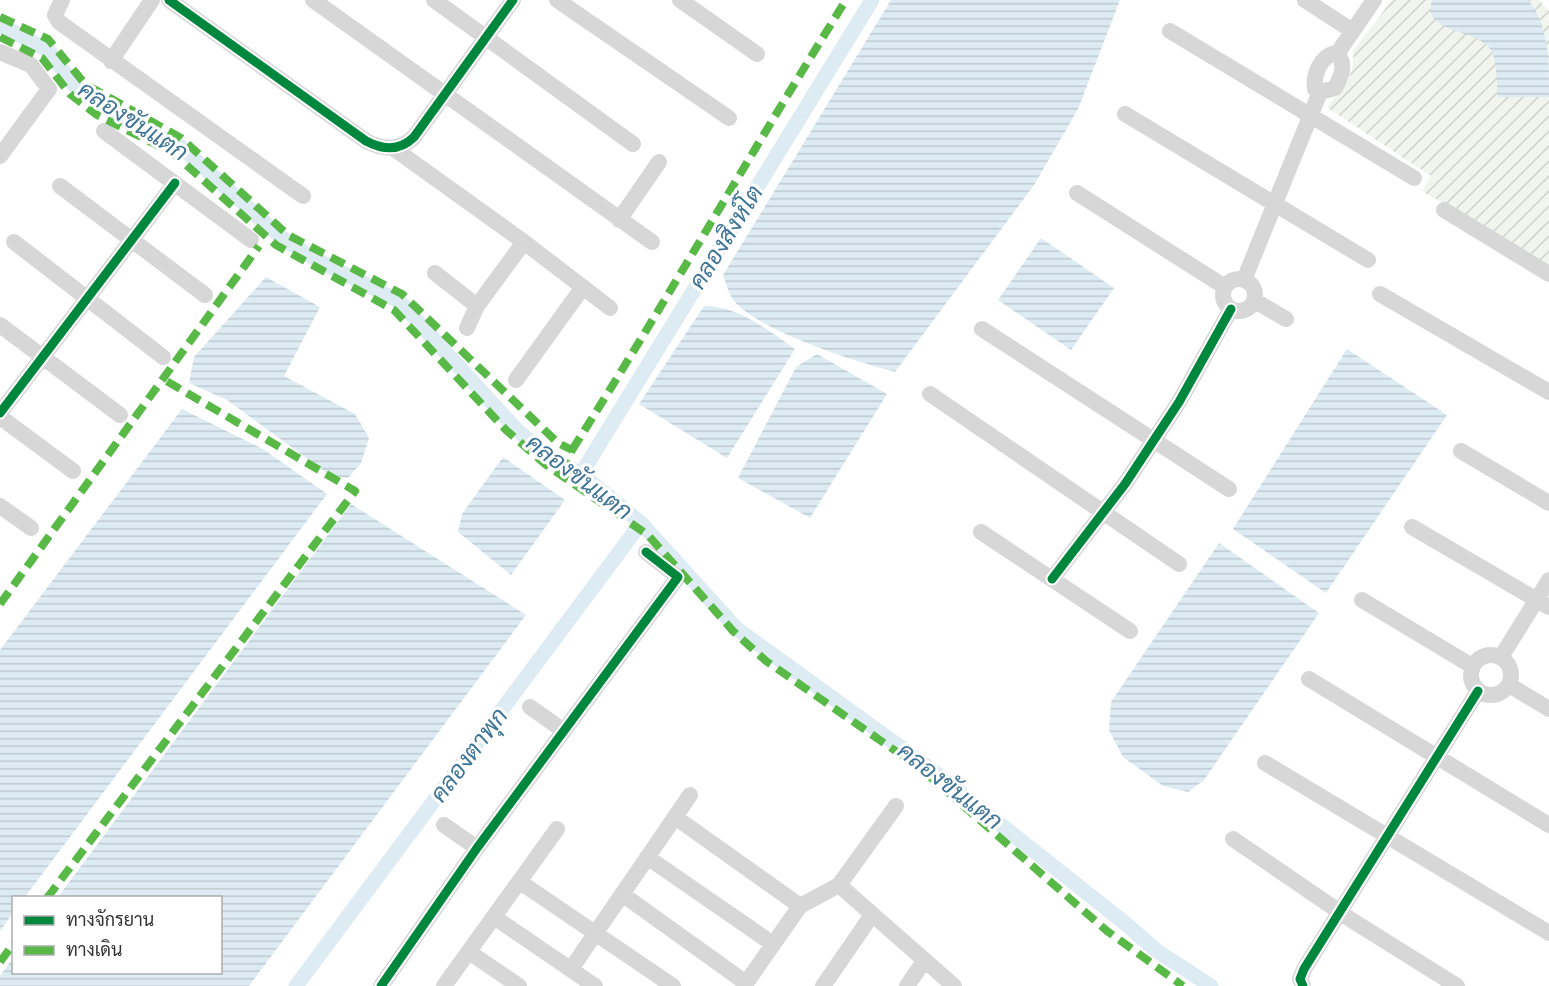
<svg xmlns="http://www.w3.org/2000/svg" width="1549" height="986" viewBox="0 0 1549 986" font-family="'Alegreya Sans',Sarabun,sans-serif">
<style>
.garden{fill:url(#garden-furrows)}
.water{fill:url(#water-rules)}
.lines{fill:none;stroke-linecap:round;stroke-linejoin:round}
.canal{stroke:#ddebf3;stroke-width:15}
.minor{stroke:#d7d7d7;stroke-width:16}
.quiet{stroke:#58b947;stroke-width:8;stroke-dasharray:15 8;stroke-linecap:butt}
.cycleway-casing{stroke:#fff;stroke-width:13}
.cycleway{stroke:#00873e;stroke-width:9}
.labels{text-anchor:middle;stroke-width:6;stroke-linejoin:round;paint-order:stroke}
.water-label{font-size:24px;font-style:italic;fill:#3f7597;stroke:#fff}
</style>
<defs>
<pattern id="garden-furrows" width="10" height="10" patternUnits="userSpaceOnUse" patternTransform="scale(1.5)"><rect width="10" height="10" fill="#f1f5ed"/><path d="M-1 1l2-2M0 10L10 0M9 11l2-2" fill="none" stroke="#cfd2cc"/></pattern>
<pattern id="water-rules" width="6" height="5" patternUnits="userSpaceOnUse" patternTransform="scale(1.5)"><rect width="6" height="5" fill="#ddebf3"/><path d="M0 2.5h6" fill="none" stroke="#becad1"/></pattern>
</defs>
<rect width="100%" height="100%" fill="#fff"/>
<!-- garden -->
<path class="garden" d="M1392 0H1539L1549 11V265L1422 191 1431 176 1328 108C1331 99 1337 97 1343 89 1351 77 1354 64 1353 51Z"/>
<!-- water -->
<path class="water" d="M891 0H1120L1078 109 1034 185 895 372C855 361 761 332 734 301 729 294 726 283 723 275Z
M1432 0H1528C1549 25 1549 61 1549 97H1498C1496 83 1498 63 1491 50 1478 28 1420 34 1432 0Z
M1041 238 1114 288 1071 350 998 300Z
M266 277 320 307 284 376 355 414 369 438 361 463 348 478 331 476 227 400 189 383 194 357Z
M704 306C739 306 767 330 795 349L727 458 639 404Z
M1347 349 1447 415 1326 593 1233 529Z
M817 354 887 394 810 518 738 478 796 367Z
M182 409 263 449 327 494 25 897 14 898 13 913 0 931V650Z
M503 457 565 500 511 575 458 532 462 514Z
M351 504 526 615 249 986H0V976L13 958 14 972H220V898L58 897Z
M1219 543 1319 613 1204 780 1188 792 1163 786 1123 757 1109 730 1111 702Z"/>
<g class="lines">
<!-- canal -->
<path class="canal" d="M0 25 48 50 77 89 121 117 181 147 282 238 315 259 399 301 515 428 546 456 581 474 641 523 737 629 928 767 1126 924 1157 951 1211 986
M581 474 872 0
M296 986 641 523"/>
<!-- minor -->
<path class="minor" d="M62 0 55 15 59 22 303 196
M169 0 366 141C383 150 400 151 414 137L513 0
M313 0 652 242
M434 0 633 144
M557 0 729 118
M680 0 757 54
M1305 0 1351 30
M1170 31 1414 178
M0 52 31 65 49 89 0 156
M1335 53C1348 62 1341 77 1335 88L1320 92 1315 89C1313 75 1320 57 1335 53Z
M1337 54 1374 0
M111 61 152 0
M1125 114 1368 260
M104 131 251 240
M393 148 524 242 610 308
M60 186 205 295
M1077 193 1225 287
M1444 210 1549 274
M619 220 659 162
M14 242 163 357
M435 273 477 306
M1223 295a16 16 0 1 1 32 0a16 16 0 1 1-32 0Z
M1244 280 1320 92
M1380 294 1549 392
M1255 301 1286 319
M0 325 120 415
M467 328 477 306 524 242
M982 329 1229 489
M516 380 583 287
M930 394 1179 564
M0 413 175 183
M0 417 73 471
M1461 451 1549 503
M0 506 31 528
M1412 527 1549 607
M981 532 1130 631
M1052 579 1125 484 1179 402 1231 309
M1362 600 1472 666
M1471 675a20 20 0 1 1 40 0a20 20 0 1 1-40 0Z
M1501 657 1549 580
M1309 679 1549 825
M1509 685 1549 709
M530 707 564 731
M1265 763 1549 933
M675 817 800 906
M444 825 477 848
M1233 839 1353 921 1457 986
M647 857 773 944
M520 882 673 986
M839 885 954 986
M622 894 746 983
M494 917 595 986
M469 952 519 986
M571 969 690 795
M381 986 477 848 678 577 646 552
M444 986 557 829
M744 986 800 906 839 885 896 806
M823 986 872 915
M907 986 924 961
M1303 986 1300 979 1304 969 1478 691"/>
<!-- quiet -->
<path class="quiet" d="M0 17 48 39 85 84 181 138 288 235 402 294 558 443 572 450 562 473
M0 37 42 58 70 94 97 115 173 153 276 245 394 310 506 430 545 464 648 535 733 631 766 661 920 768 1107 931 1183 986
M572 450C666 302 753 149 846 0
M0 604 259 246
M47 898 355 491 163 379
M0 962 14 943"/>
<!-- cycleway casing -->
<g class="cycleway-casing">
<path id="cycleway" d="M169 0 366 141C383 150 400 151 414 137L513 0
M0 413 175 183
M1052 579 1125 484 1179 402 1231 309
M381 986 477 848 678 577 646 552
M1303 986 1300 979 1304 969 1478 691"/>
</g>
<!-- cycleway -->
<use href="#cycleway" class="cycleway"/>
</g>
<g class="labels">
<!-- water labels -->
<g class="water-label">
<text transform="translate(133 121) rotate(33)" y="8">คลองขันแตก</text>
<text transform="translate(726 237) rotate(-58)" y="8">คลองสิงห์โต</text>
<text transform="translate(579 477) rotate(37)" y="8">คลองขันแตก</text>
<text transform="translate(469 755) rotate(-53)" y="8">คลองตาพุก</text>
<text transform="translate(950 786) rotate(38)" y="8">คลองขันแตก</text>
</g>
</g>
<!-- legend -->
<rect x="12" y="896" width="210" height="78" fill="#ffffff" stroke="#adadad" stroke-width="1.5"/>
<rect x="24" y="916" width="30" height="9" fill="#00873e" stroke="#adadad" stroke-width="1.5"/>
<text x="66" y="926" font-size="18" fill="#333333">ทางจักรยาน</text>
<rect x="24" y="946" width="30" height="9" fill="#58b947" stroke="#adadad" stroke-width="1.5"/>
<text x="66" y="956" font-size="18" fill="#333333">ทางเดิน</text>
</svg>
